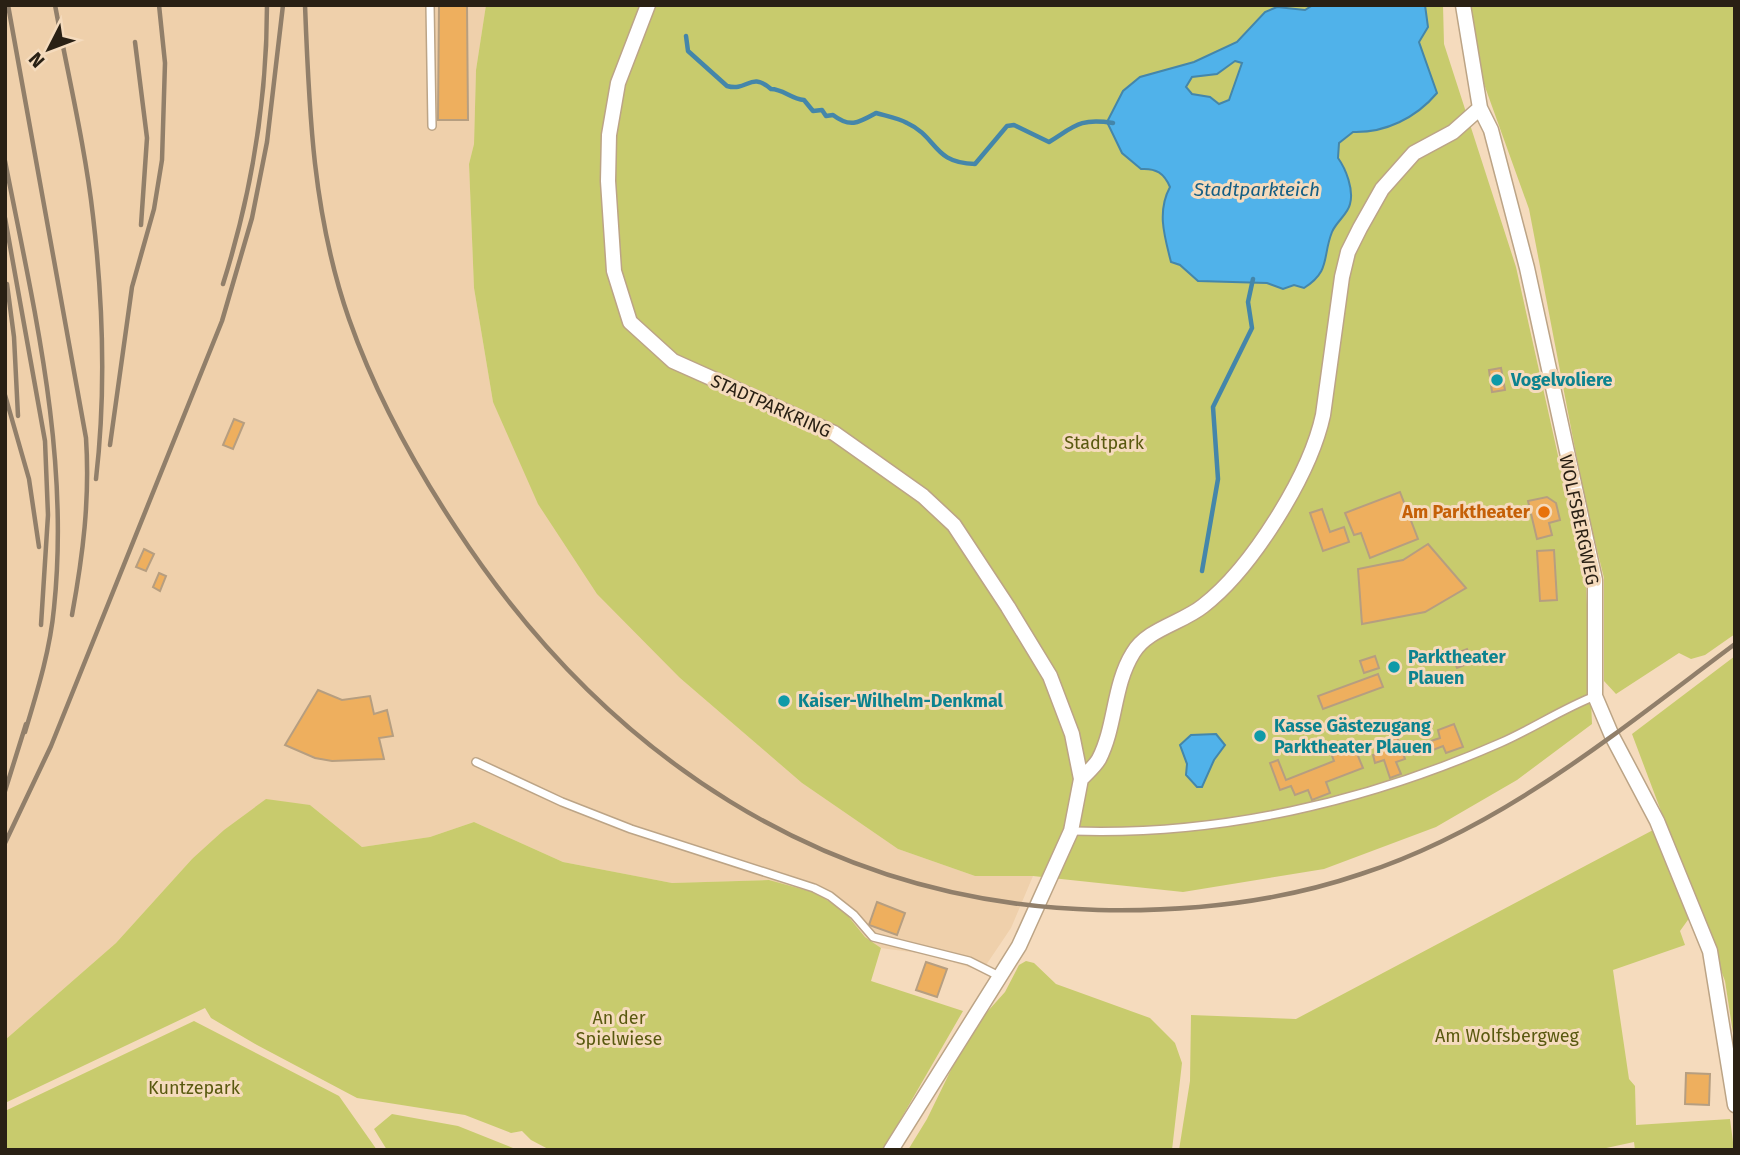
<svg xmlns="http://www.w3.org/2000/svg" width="1740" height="1155" viewBox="0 0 1740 1155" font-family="'Fira Sans',sans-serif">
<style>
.built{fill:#efd0ab}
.green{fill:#c8cb6d}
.water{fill:#50b2ea;stroke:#4486aa;stroke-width:2;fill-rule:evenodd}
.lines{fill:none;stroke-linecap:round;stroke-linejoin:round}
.stream{stroke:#4486aa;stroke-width:4.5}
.building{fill:#eeaf5e;stroke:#b69e80;stroke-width:2}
.service-casing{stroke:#bca486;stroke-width:10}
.minor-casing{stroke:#bca486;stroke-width:17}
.service{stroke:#fff;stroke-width:7}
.minor{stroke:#fff;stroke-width:14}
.rail{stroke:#917f6a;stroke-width:4.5}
.culture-dot{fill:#0f9aa8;stroke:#f5dbbd;stroke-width:2.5}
.food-dot{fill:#e8710a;stroke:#f5dbbd;stroke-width:2.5}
.labels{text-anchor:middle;stroke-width:6;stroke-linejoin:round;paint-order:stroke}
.culture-label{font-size:18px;font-weight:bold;fill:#0d838f;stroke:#f5dbbd;text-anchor:start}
.street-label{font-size:18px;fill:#292014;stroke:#f5dbbd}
.park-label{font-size:18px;fill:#59590f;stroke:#f5dbbd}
.food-label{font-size:18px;font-weight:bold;fill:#c56008;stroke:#f5dbbd;text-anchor:end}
.water-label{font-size:19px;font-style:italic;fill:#145e84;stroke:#f5dbbd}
</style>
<rect width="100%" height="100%" fill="#f5dbbd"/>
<!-- built -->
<path class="built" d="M5 5H486L476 70 474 144 469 164 474 288 493 402 680 678 802 783 898 849 975 876H1033L1011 928 982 971 925 954 881 948 865 937 844 911 770 880 672 883 563 862 474 822 430 837 362 847 310 805 192 859 116 943 5 1040Z"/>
<!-- green -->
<path class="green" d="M486 5H1443L1444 44 1516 267 1586 581 1592 724 1517 780 1436 827 1324 869 1183 892 1033 876H975L898 849 802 783 680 678 597 594 538 504 493 402 474 288 469 164 474 144 476 70Z
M1469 5H1735V634L1705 655 1691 659 1679 653 1616 694 1604 681V578L1585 501 1529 209 1475 59Z
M1735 656V1046L1725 981 1632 734Z
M266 799 310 805 362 847 430 837 474 822 563 862 672 883 769 880 816 893 844 911 865 937 881 948 871 981 963 1011 883 1150H550L531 1140 522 1131 511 1133 465 1115 357 1098 257 1045 211 1018 205 1008 5 1103V1040L116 943 192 859 224 830Z
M1655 829 1690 917 1680 931 1685 945 1613 970 1629 1079 1635 1086 1636 1125 1730 1119 1734 1150H1635L1634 1142 1597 1150H1179L1190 1081 1191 1015 1296 1019Z
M1026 961 1034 963 1056 984 1150 1018 1175 1043 1182 1063 1172 1150H908L927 1119 970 1031 1005 992 1019 965Z
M194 1021 339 1096 377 1150H5V1111Z
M392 1114 458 1126 518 1150H387L374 1129Z"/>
<!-- water -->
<path class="water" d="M1313 5H1425L1428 27 1419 42 1437 93C1416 118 1385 133 1353 132L1339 143 1338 158C1346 169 1354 190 1350 204 1348 214 1336 222 1332 232 1322 257 1331 271 1304 288L1294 285 1283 289 1267 283 1198 281 1180 265 1171 262C1164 235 1157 211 1170 187 1164 173 1156 168 1141 169L1122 153 1107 122 1123 91 1140 77 1194 62 1237 42 1265 12 1277 7 1305 10ZM1235 61 1242 63 1229 100 1219 104 1210 97 1192 94 1186 87 1192 77 1217 74Z
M1216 734 1225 745 1214 760 1202 787H1197L1186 775 1187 764 1180 745 1191 735Z"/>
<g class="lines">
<!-- stream -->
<path class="stream" d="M686 36 688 51 727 86C748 92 750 71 771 89 783 89 791 99 804 100L813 111 822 110 826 116 833 115C850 128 858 123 876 113 886 116 898 118 907 123 938 137 932 163 975 164L1007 126 1014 125 1049 142C1075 126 1079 118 1113 123
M1202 571 1218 479 1213 407 1252 328 1248 302 1253 279"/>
</g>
<!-- building -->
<path class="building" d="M439 5H467L468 120H438Z
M1501 368 1505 390 1492 392 1489 370Z
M234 419 244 423 233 449 223 445Z
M1400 492 1418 539 1370 558 1361 533 1354 535 1345 513Z
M1547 497 1556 503 1560 520 1549 523 1552 535 1537 539 1528 501Z
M1322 509 1330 532 1344 527 1349 542 1323 551 1310 513Z
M1428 544 1466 588 1425 612 1362 624 1358 569 1403 560Z
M144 549 154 554 146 571 136 567Z
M1554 550 1557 600 1540 601 1537 551Z
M159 573 166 576 160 591 153 587Z
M1467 649 1472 662 1457 668 1452 655Z
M1375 656 1379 668 1364 673 1360 661Z
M1378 674 1383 687 1323 709 1318 696Z
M318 690 342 700 370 696 374 714 387 710 393 736 379 738 384 759 332 761 315 758 285 745Z
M1454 724 1463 747 1446 753 1443 746 1428 752 1425 743 1440 738 1438 730Z
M1397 737 1405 759 1396 762 1401 774 1390 778 1384 760 1375 763 1373 755 1378 754 1375 745Z
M1353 744 1363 768 1326 782 1330 793 1312 800 1308 790 1295 795 1291 786 1280 790 1270 763 1278 760 1286 780 1334 761 1331 753Z
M877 902 905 913 897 935 869 925Z
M926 962 947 969 937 997 916 990Z
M1686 1073 1710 1074 1709 1105 1685 1104Z"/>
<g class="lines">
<!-- service casing -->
<g class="service-casing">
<path id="service" d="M430 5 432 126
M476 762 562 802 631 829 814 888 830 896 854 915 873 937 969 961 999 976
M1072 831C1219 836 1366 802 1500 743 1532 729 1562 709 1595 696"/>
</g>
<!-- minor casing -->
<g class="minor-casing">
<path id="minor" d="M648 5 618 83 609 135 608 181 614 271 630 322 673 361 834 433 923 496 954 525 1008 607 1050 676 1072 734 1081 779 1071 831 1019 946 891 1150
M1463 5 1480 108 1491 130 1527 268 1595 580V696L1612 736 1657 821 1710 951 1735 1105
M1081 779C1087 773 1095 766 1099 759 1116 726 1113 685 1133 653 1147 629 1182 623 1203 606 1252 568 1310 475 1323 415L1342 277 1348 252 1360 228 1382 189 1414 153 1453 132 1480 108"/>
</g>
<!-- service -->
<use href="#service" class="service"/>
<!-- minor -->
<use href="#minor" class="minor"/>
<!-- rail -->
<path class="rail" d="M8 5 86 438C90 499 83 555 72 615
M55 5C68 75 85 146 93 216 103 302 106 393 96 479
M305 5C309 112 313 216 349 319 375 393 413 463 456 528 604 754 823 903 1098 910 1187 912 1276 903 1361 874 1502 828 1617 732 1735 644
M135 42 147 138 141 225
M5 161C34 309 70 456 54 608 50 651 37 692 25 732
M5 218 45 441 48 515 41 625
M7 284 14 337 18 416
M223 284C251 195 267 99 267 5
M5 395 29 479 39 547
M110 445 132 287 154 209 162 160 165 63 159 5
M5 791 26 724
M5 843 51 746 222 321 252 218 267 142 283 5"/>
</g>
<!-- markers -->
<g class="culture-dot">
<circle cx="1497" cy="380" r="7"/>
<circle cx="1394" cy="667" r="7"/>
<circle cx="784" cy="701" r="7"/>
<circle cx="1260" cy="736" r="7"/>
</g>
<circle class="food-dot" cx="1544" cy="512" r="7"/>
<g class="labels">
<!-- culture labels -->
<g class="culture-label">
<text x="1511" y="386">Vogelvoliere</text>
<text x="1408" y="663">Parktheater<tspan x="1408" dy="21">Plauen</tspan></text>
<text x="798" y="707">Kaiser-Wilhelm-Denkmal</text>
<text x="1274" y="732">Kasse Gästezugang<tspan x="1274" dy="21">Parktheater Plauen</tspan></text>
</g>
<!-- street labels -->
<g class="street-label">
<text transform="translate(771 406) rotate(24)" y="6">STADTPARKRING</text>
<text transform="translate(1579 520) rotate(78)" y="6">WOLFSBERGWEG</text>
</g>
<!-- park labels -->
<g class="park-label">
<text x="1104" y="449">Stadtpark</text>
<text x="619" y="1024">An der<tspan x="619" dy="21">Spielwiese</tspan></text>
<text x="1507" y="1042">Am Wolfsbergweg</text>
<text x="194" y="1094">Kuntzepark</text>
</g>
<!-- food labels -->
<g class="food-label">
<text x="1530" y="518">Am Parktheater</text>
</g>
<!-- water labels -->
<g class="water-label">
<text x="1257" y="196">Stadtparkteich</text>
</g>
</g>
<!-- border -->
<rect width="1740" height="1155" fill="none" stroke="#292014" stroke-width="14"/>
<!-- north arrow -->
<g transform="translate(49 49) rotate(228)" stroke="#f5dbbd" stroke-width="5" paint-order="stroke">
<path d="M0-5L12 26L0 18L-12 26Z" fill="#292014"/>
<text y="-10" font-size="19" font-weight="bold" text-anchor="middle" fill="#292014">N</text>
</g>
</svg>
